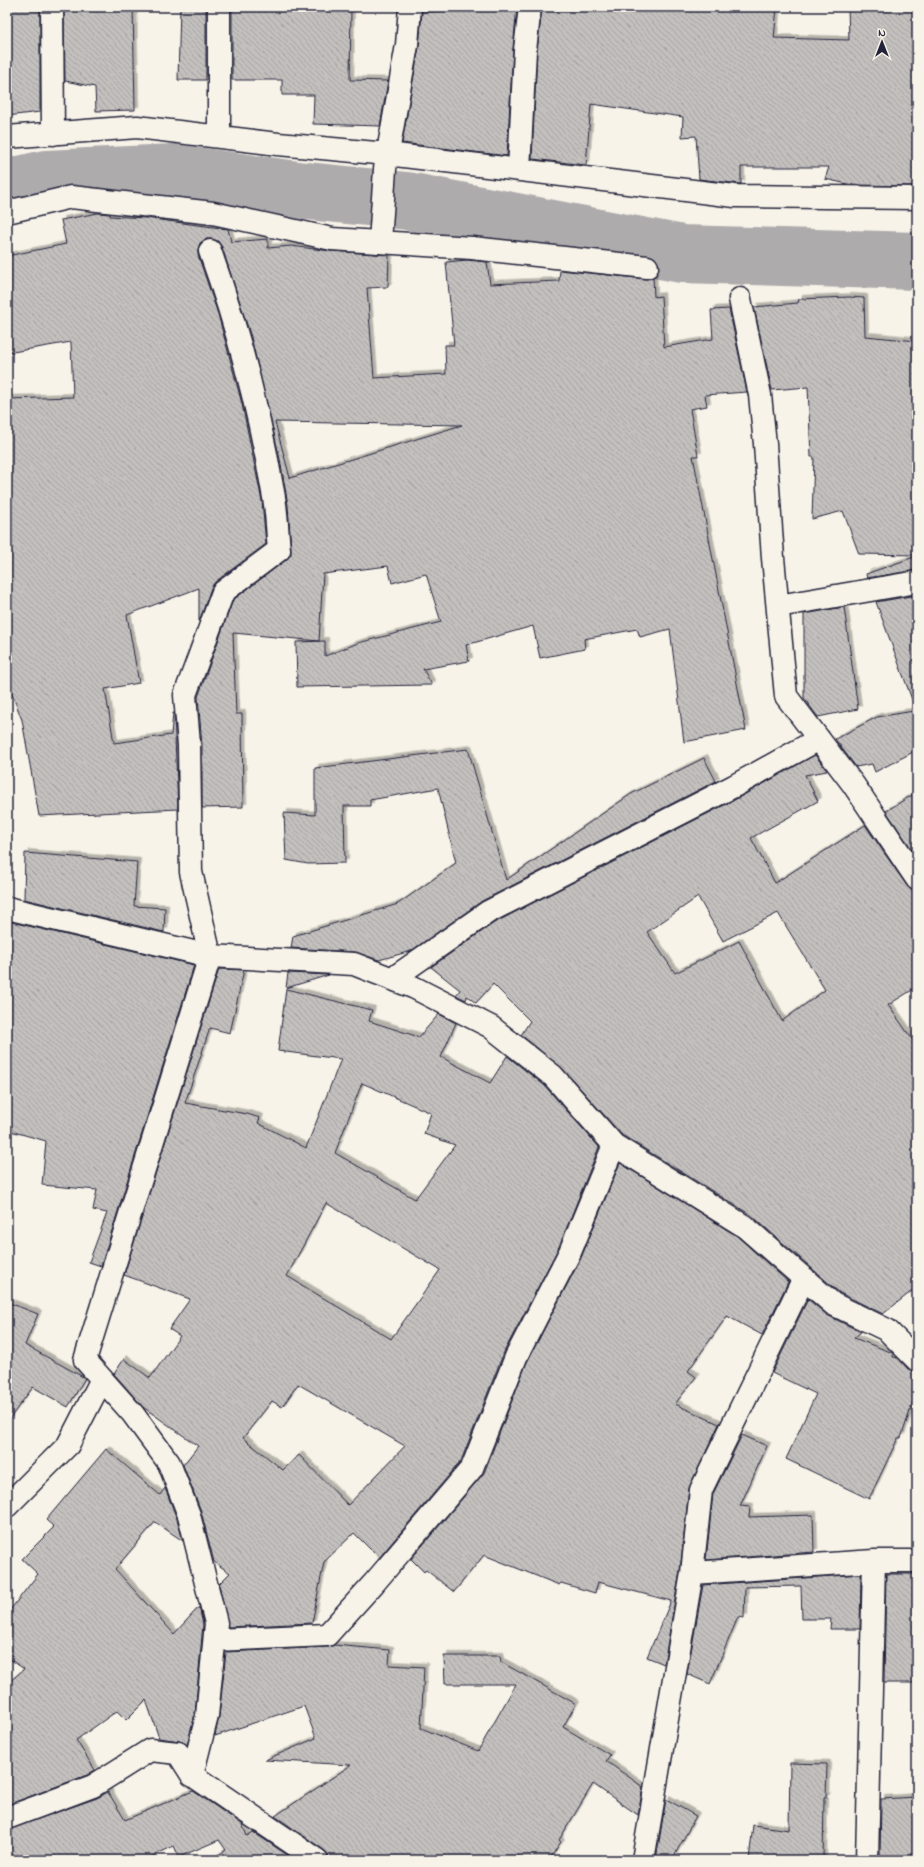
<svg xmlns="http://www.w3.org/2000/svg" width="924" height="1867" viewBox="0 0 924 1867" font-family="'Indie Flower',sans-serif">
<style>
.lines{fill:none;stroke-linecap:round;stroke-linejoin:round}
.river{stroke:#aeabad;stroke-width:58}
.building{fill:url(#building-back-hatch);stroke:#22223b;fill-rule:evenodd;filter:url(#shadow)}
.minor-casing{stroke:#22223b;stroke-width:25}
.minor{stroke:#f7f3e8;stroke-width:22}
</style>
<defs>
<pattern id="building-back-hatch" width="6" height="6" patternUnits="userSpaceOnUse"><rect width="6" height="6" fill="#c2bfbd"/><path d="M-1 5l2 2M0 0l6 6M5-1l2 2" fill="none" stroke="#a6a4a3"/></pattern>
<filter id="shadow"><feDropShadow dx="3.5" dy="-3.5" stdDeviation="0" flood-color="#0004"/></filter>
</defs>
<rect width="100%" height="100%" fill="#f7f3e8"/>
<filter id="ink" filterUnits="userSpaceOnUse"><feTurbulence type="fractalNoise" baseFrequency=".025" numOctaves="2"/><feDisplacementMap in="SourceGraphic" scale="8" xChannelSelector="R" yChannelSelector="G"/><feConvolveMatrix kernelMatrix="1 2 1 2 8 2 1 2 1" color-interpolation-filters="sRGB"/></filter>
<g filter="url(#ink)">
<g class="lines">
<!-- river -->
<path class="river" d="M7 188 46 179 173 173 297 190 407 201 682 254 917 261"/>
</g>
<!-- building -->
<path class="building" d="M7 7H40V112L7 116Z
M64 7H133L135 110 96 111 95 87 65 81Z
M180 7H206V80H178Z
M232 7H351L350 80 388 81 380 126 313 124 314 95H282V80H232Z
M469 7H517L513 49 507 156 402 143 419 47 422 12 469 10Z
M542 7H777L774 38 849 40 848 7H917V186L852 185 825 179 829 167H741V184L699 179 696 136 682 137 683 117 591 104 586 165 532 159 537 51Z
M98 213 110 214V216L145 218 228 229 231 242 268 239V248L291 246 331 251 389 255 388 287 367 288 374 378 446 374 445 345H454L446 262 467 260 487 262 490 284 559 281 560 270 646 279 653 277 654 297 661 296 664 347 713 339 711 310 729 309 747 392 705 395 707 406 690 409 698 456H693L746 730 684 742 670 629 640 637 637 629 584 639 585 649 540 658 533 626 466 645 469 661 423 669 432 685 297 687 296 642 325 641V656L358 643 441 622 426 574 392 583 388 566 323 574 319 641 233 633 236 714H242L243 807 202 808V745L198 697 233 600 286 560 291 555V549L288 505 280 459 251 337 222 247 218 241 212 239H206L200 243 198 249V255L218 314 242 404 262 501 266 544 215 582 211 588 199 622V588L127 615 139 683 105 689 114 743 171 735 173 713H174L178 809 39 816 22 720 7 681V399L73 397 71 342 7 353V256L66 244 61 220ZM275 422 462 425 290 478Z
M850 297 864 298 865 336 917 341V555L859 554 843 511 812 519 814 457H811L808 387 772 390 754 307 798 303 799 299Z
M917 556V570L867 578 866 574Z
M917 595V704L914 705 876 602Z
M844 607 858 709 818 717 804 698V614Z
M914 711 917 732V750L875 772 872 764 856 767 835 739 877 717Z
M468 749 506 880 631 794 704 758 716 781 482 901 411 951 379 960 355 952 291 948 293 936 398 904 456 863 438 788 370 800V806H344L345 863 308 864 286 860 284 813 315 815V768Z
M815 755 827 771 805 775 818 801 751 838 775 883 865 825 907 886 911 890 917 891V987L888 1005 917 1046V1287L883 1314 840 1293 751 1215 622 1135 562 1068 521 1035 530 1021 493 984 476 1003 467 996 466 1000 456 995 460 990 431 967 494 923 740 797ZM698 897 723 941 778 913 825 990 782 1021 739 941 675 973 647 932Z
M917 792V857L886 811Z
M25 853 137 862 134 906 165 908 164 932 24 899Z
M7 921 194 965 101 1266 89 1262 107 1213 93 1210 97 1190 42 1185 46 1141 7 1130Z
M219 969 244 970 230 1033 210 1028 185 1103 247 1114 260 1118 258 1123 306 1148 341 1059 278 1051 286 989 372 1010 369 1021 419 1037 439 1014 456 1023 441 1057 490 1083 507 1056 544 1085 599 1147 559 1247 504 1352 461 1461 379 1558 354 1533 324 1562 312 1623 228 1627 219 1584 230 1573 214 1562 201 1511 183 1465 198 1446 143 1407 114 1374 124 1359 150 1378 180 1336 169 1329 190 1299 124 1275ZM362 1083 431 1113 424 1134 455 1145 415 1199 335 1153ZM326 1203 440 1270 391 1339 287 1276ZM298 1384 405 1446 348 1505 299 1455 283 1470 243 1438 272 1401 282 1407Z
M288 973 329 975 286 988Z
M620 1163 737 1236 788 1282 762 1335 727 1316 688 1371 696 1377 675 1404 719 1424 689 1488 680 1571 664 1664 647 1657 671 1601 598 1582 595 1593 561 1583 559 1585 484 1555 454 1592 426 1570 424 1572 411 1559 484 1473 527 1362 581 1258Z
M808 1299 827 1315 861 1332 854 1338 893 1353V1357L898 1358 908 1369 917 1372V1390L901 1438H898L869 1499 786 1459 816 1394 772 1373Z
M7 1302 38 1314 25 1345 85 1378 68 1407 33 1387 7 1422Z
M742 1435 767 1446 740 1506 750 1507 749 1517 813 1515 814 1552 706 1560 713 1494Z
M106 1449 160 1495 165 1488 177 1519 183 1541 155 1522 115 1569 174 1634 199 1607 203 1624 195 1714 187 1745 180 1741 159 1738 146 1700 126 1720 117 1711 76 1740 95 1770 87 1775 7 1805V1684L24 1669 7 1657V1614L38 1574 22 1559 54 1527 46 1520Z
M861 1574 860 1629H830L831 1619H802L801 1586 745 1587 744 1618 738 1617 710 1684 687 1674 703 1585Z
M886 1574H917V1683H884Z
M334 1645 390 1650 389 1665 424 1667 421 1728 478 1751 516 1684H445L444 1656H500L501 1662 576 1704 563 1727 610 1755 606 1761 643 1787 638 1815 593 1784 559 1840 561 1842 549 1860H329L328 1854 324 1850 275 1816 351 1765 265 1760 316 1738 304 1706 215 1736 219 1717 226 1652 328 1647Z
M790 1763 827 1764 826 1798H824L823 1860H749L753 1825 789 1830Z
M193 1791 242 1824 247 1836 253 1832 295 1860H211L226 1850 219 1840 179 1857 174 1846 144 1860H7V1830L97 1798 108 1792 125 1820Z
M917 1797V1860H880L881 1799Z
M666 1799 696 1816 672 1860H656Z"/>
<g class="lines">
<!-- minor casing -->
<g class="minor-casing">
<path id="minor" d="M52 7 53 134
M7 137 137 127 278 144 387 154 735 196 917 198
M219 137V7
M519 170 525 50 530 7
M7 212 71 197 213 213 332 239 472 248 647 267
M380 242 385 169 407 45 410 7
M210 251C238 329 259 411 273 492 277 511 277 531 279 550L223 592 185 695 189 745 191 872 210 956 85 1360 133 1414 169 1463 189 1515 216 1623 207 1716 192 1775 317 1860
M740 299 760 395 765 444 773 558 786 696 853 784 917 879
M778 606 917 582
M7 908 210 956 354 964 413 987 491 1027 553 1076 614 1145 744 1226 833 1304 887 1330 917 1360
M392 979 488 912 734 786 819 739
M7 1506 68 1445 102 1379
M692 1573 874 1561H917
M215 1640 327 1635 374 1583 472 1468 516 1357 570 1252 614 1145
M7 1818 93 1786 150 1750 178 1753 192 1775
M643 1860 692 1573 701 1490 804 1278
M867 1860 874 1561"/>
</g>
<!-- minor -->
<use href="#minor" class="minor"/>
</g>
</g>
<!-- margin -->
<rect width="924" height="1867" fill="none" stroke="#f7f3e8" stroke-width="24"/>
<rect x="12" y="12" width="900" height="1843" fill="none" stroke="#22223b" stroke-width="1.5" filter="url(#ink)"/>
<!-- north arrow -->
<g transform="translate(882 42)" stroke="#f7f3e8" stroke-width="3" paint-order="stroke">
<path d="M0-3L7 15L0 10L-7 15Z" fill="#22223b"/>
<text y="-6" font-size="11" font-weight="bold" text-anchor="middle" fill="#22223b">N</text>
</g>
</svg>
